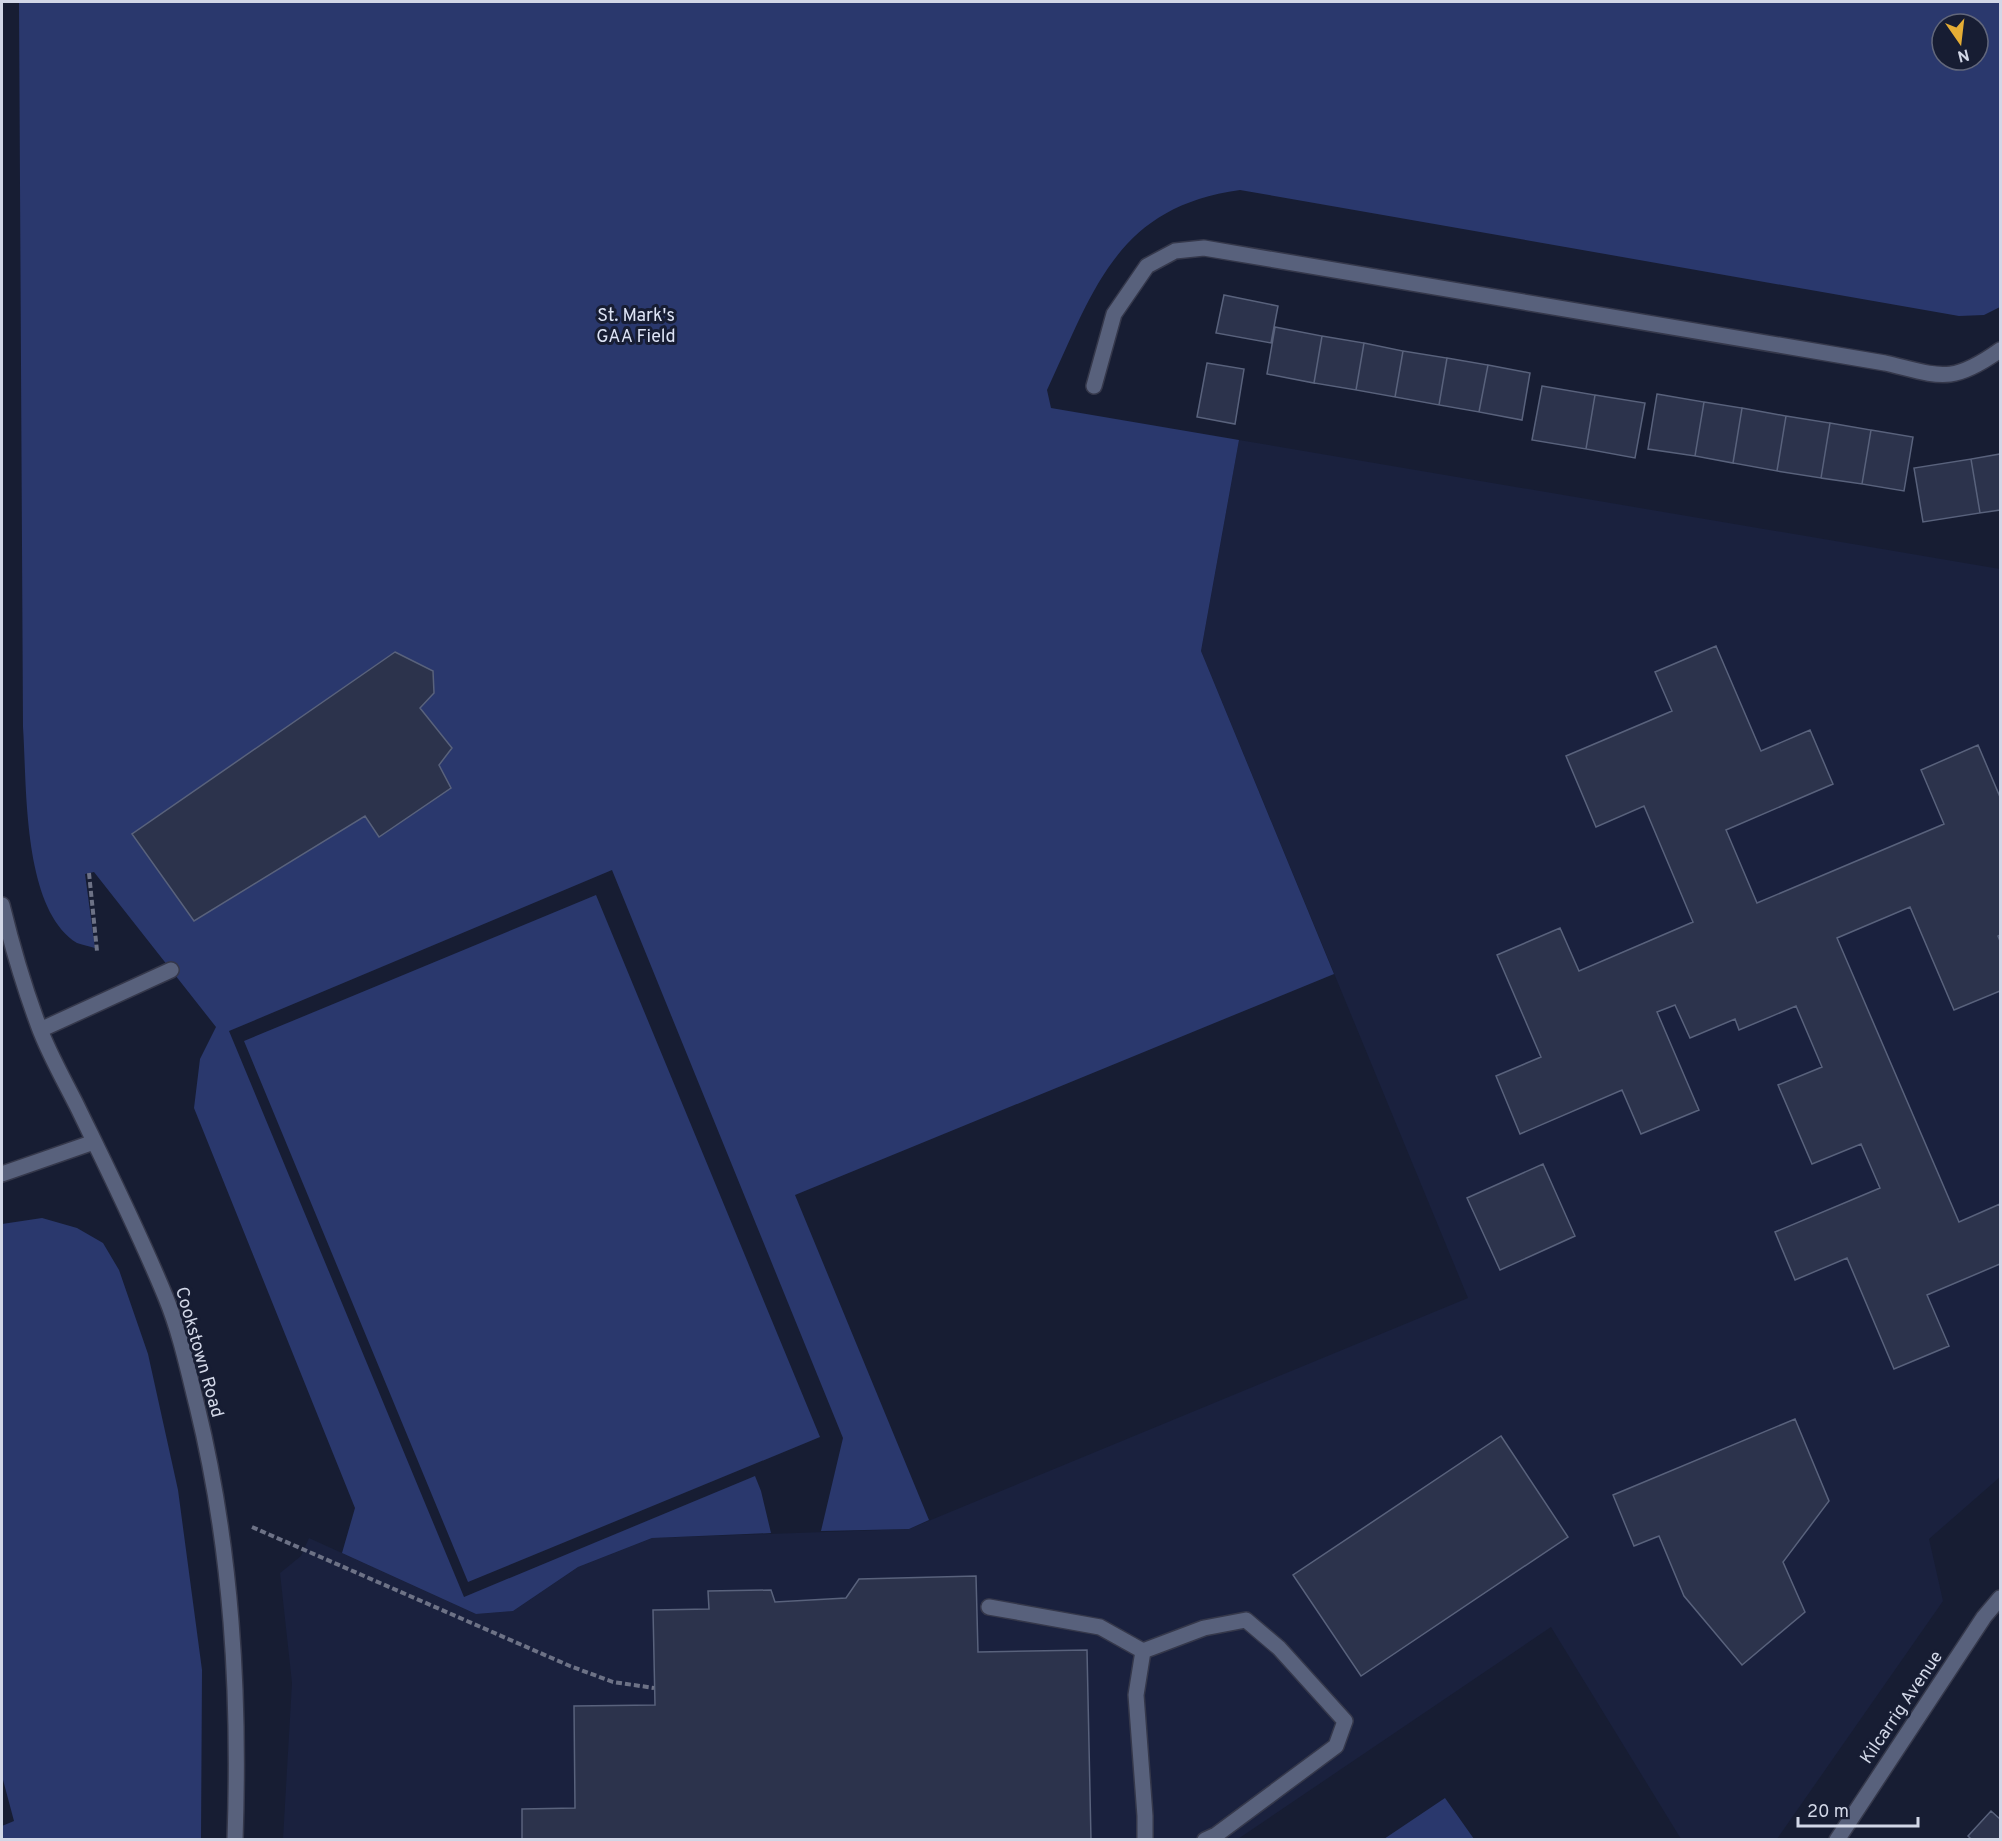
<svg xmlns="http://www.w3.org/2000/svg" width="2002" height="1841" viewBox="0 0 2002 1841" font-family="Overpass,sans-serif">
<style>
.built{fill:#1a213e}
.green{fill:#2a386d;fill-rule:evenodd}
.building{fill:#2c334c;stroke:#59627c;stroke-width:1.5}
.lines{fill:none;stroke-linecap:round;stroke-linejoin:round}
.minor-casing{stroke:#35384b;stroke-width:18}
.path{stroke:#6d7286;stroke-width:4;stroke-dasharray:6 3;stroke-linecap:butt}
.minor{stroke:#58617c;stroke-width:15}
.labels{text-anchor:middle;stroke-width:6;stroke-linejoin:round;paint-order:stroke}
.park-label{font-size:18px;fill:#dee4f6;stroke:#171d33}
.street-label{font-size:18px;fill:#d2d7e7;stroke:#171d33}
</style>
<rect width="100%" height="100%" fill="#171d33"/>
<!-- built -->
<path class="built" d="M1239 440 2000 569V1477L1929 1539 1943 1601 1777 1839H1681L1551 1627 1238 1839H283L292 1683 280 1573 301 1556 309 1538 476 1614 513 1611 578 1567 652 1538 909 1529 1468 1298 1201 651Z"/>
<!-- green -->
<path class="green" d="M19 2H2000V307L1984 315 1959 316 1240 190C1116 207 1094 290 1047 390L1051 408 1239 440 1201 651 1334 974 795 1195 929 1520 909 1529 821 1531 843 1438 612 870 229 1031 464 1597 755 1476 761 1491 771 1533 652 1538 578 1567 513 1611 476 1614 342 1553 355 1508 194 1108 200 1059 216 1027 94 872 85 874 95 948C89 946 82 945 77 943 22 909 27 785 23 727ZM1942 24H1978V60H1942Z
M596 895 820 1437 468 1582 244 1041Z
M42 1218 77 1228 103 1243 119 1270 148 1354 178 1490 202 1670 201 1839H2V1826L14 1821 2 1776V1224Z
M1445 1798 1474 1839H1384Z"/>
<!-- building -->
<path class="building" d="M1224 295 1278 306 1271 343 1216 333Z
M1275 327 1322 336 1314 383 1267 374Z
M1322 336 1364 343 1356 390 1314 383Z
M1364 343 1403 351 1395 397 1356 390Z
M1403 351 1447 358 1439 405 1395 397Z
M1447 358 1488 365 1479 412 1439 405Z
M1207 363 1244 369 1235 424 1197 417Z
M1488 365 1530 373 1522 420 1479 412Z
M1542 386 1595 395 1586 449 1532 440Z
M1657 394 1704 402 1695 456 1648 449Z
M1595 395 1645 403 1635 458 1586 449Z
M1704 402 1742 408 1733 463 1695 456Z
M1742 408 1786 416 1777 471 1733 463Z
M1786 416 1830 423 1821 478 1777 471Z
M1830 423 1871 430 1862 484 1821 478Z
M1871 430 1913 437 1904 491 1862 484Z
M2000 454V510L1980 513 1971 459Z
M1971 459 1980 513 1923 522 1914 468Z
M1716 646 1761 751 1810 730 1833 784 1726 830 1757 903 1944 824 1921 770 1978 745 2000 797V935L1998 936 2000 941V991L1954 1010 1910 907 1837 938 1959 1222 2000 1204V1264L1927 1295 1949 1346 1894 1369 1847 1258 1795 1280 1775 1232 1880 1188 1861 1144 1812 1164 1778 1085 1822 1067 1796 1006 1739 1030 1735 1019 1690 1038 1675 1005 1657 1012 1699 1110 1641 1134 1622 1090 1520 1134 1496 1076 1541 1057 1497 955 1560 928 1579 971 1693 922 1644 806 1596 827 1566 756 1672 711 1655 672Z
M395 652 433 671 434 693 420 708 452 748 439 765 451 788 379 837 365 816 194 921 132 834Z
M1543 1164 1575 1236 1500 1270 1467 1198Z
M1795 1419 1829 1501 1783 1562 1805 1612 1742 1665 1684 1596 1659 1536 1634 1546 1613 1495Z
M1501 1436 1568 1537 1361 1676 1293 1575Z
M976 1576 978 1652 1087 1650 1091 1840H522V1809L575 1808 574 1706 655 1705 653 1610 709 1609 708 1591 771 1590 775 1602 846 1598 859 1579Z
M1991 1811 2000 1819V1840H1972L1968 1836Z"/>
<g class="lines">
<!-- minor casing -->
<g class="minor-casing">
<path id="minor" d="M1094 386 1114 314 1147 266 1175 251 1204 248 1885 363C1940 376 1951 385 2000 350
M2 905C12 946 24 987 39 1027 49 1054 64 1080 77 1106 108 1170 139 1232 166 1298 180 1332 188 1370 197 1406 232 1549 240 1693 235 1840
M40 1030 171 970
M2 1174 94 1142
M989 1607 1100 1627 1143 1651
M1145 1840V1816L1136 1695 1143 1651 1204 1628 1246 1620 1279 1648 1345 1721 1336 1746 1216 1835 1205 1840
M1837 1840 1984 1617 2000 1598"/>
</g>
<!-- path -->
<path class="path" d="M89 873 97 951
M252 1527 570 1666 613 1682 654 1688"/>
<!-- minor -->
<use href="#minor" class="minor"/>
</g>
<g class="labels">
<!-- park labels -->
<g class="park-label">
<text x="636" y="321">St. Mark's<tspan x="636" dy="21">GAA Field</tspan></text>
</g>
<!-- street labels -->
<g class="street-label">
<text transform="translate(200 1352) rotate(74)" y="6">Cookstown Road</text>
<text transform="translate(1901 1707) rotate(-56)" y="6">Kilcarrig Avenue</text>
</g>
</g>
<!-- border -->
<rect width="2002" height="1841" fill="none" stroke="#d2d7e7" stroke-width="6"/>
<!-- north arrow -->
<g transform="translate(1960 42) rotate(166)"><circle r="28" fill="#171d33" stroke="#62677b" stroke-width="1.5"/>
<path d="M0-4.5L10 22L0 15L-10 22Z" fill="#e5ad35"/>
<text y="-9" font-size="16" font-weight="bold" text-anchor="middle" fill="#d2d7e7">N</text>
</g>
<!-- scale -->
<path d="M1798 1817v9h120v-9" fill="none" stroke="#d2d7e7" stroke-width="3"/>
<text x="1807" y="1817" font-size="18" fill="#d2d7e7" stroke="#171d33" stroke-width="4.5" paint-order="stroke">20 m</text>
</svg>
